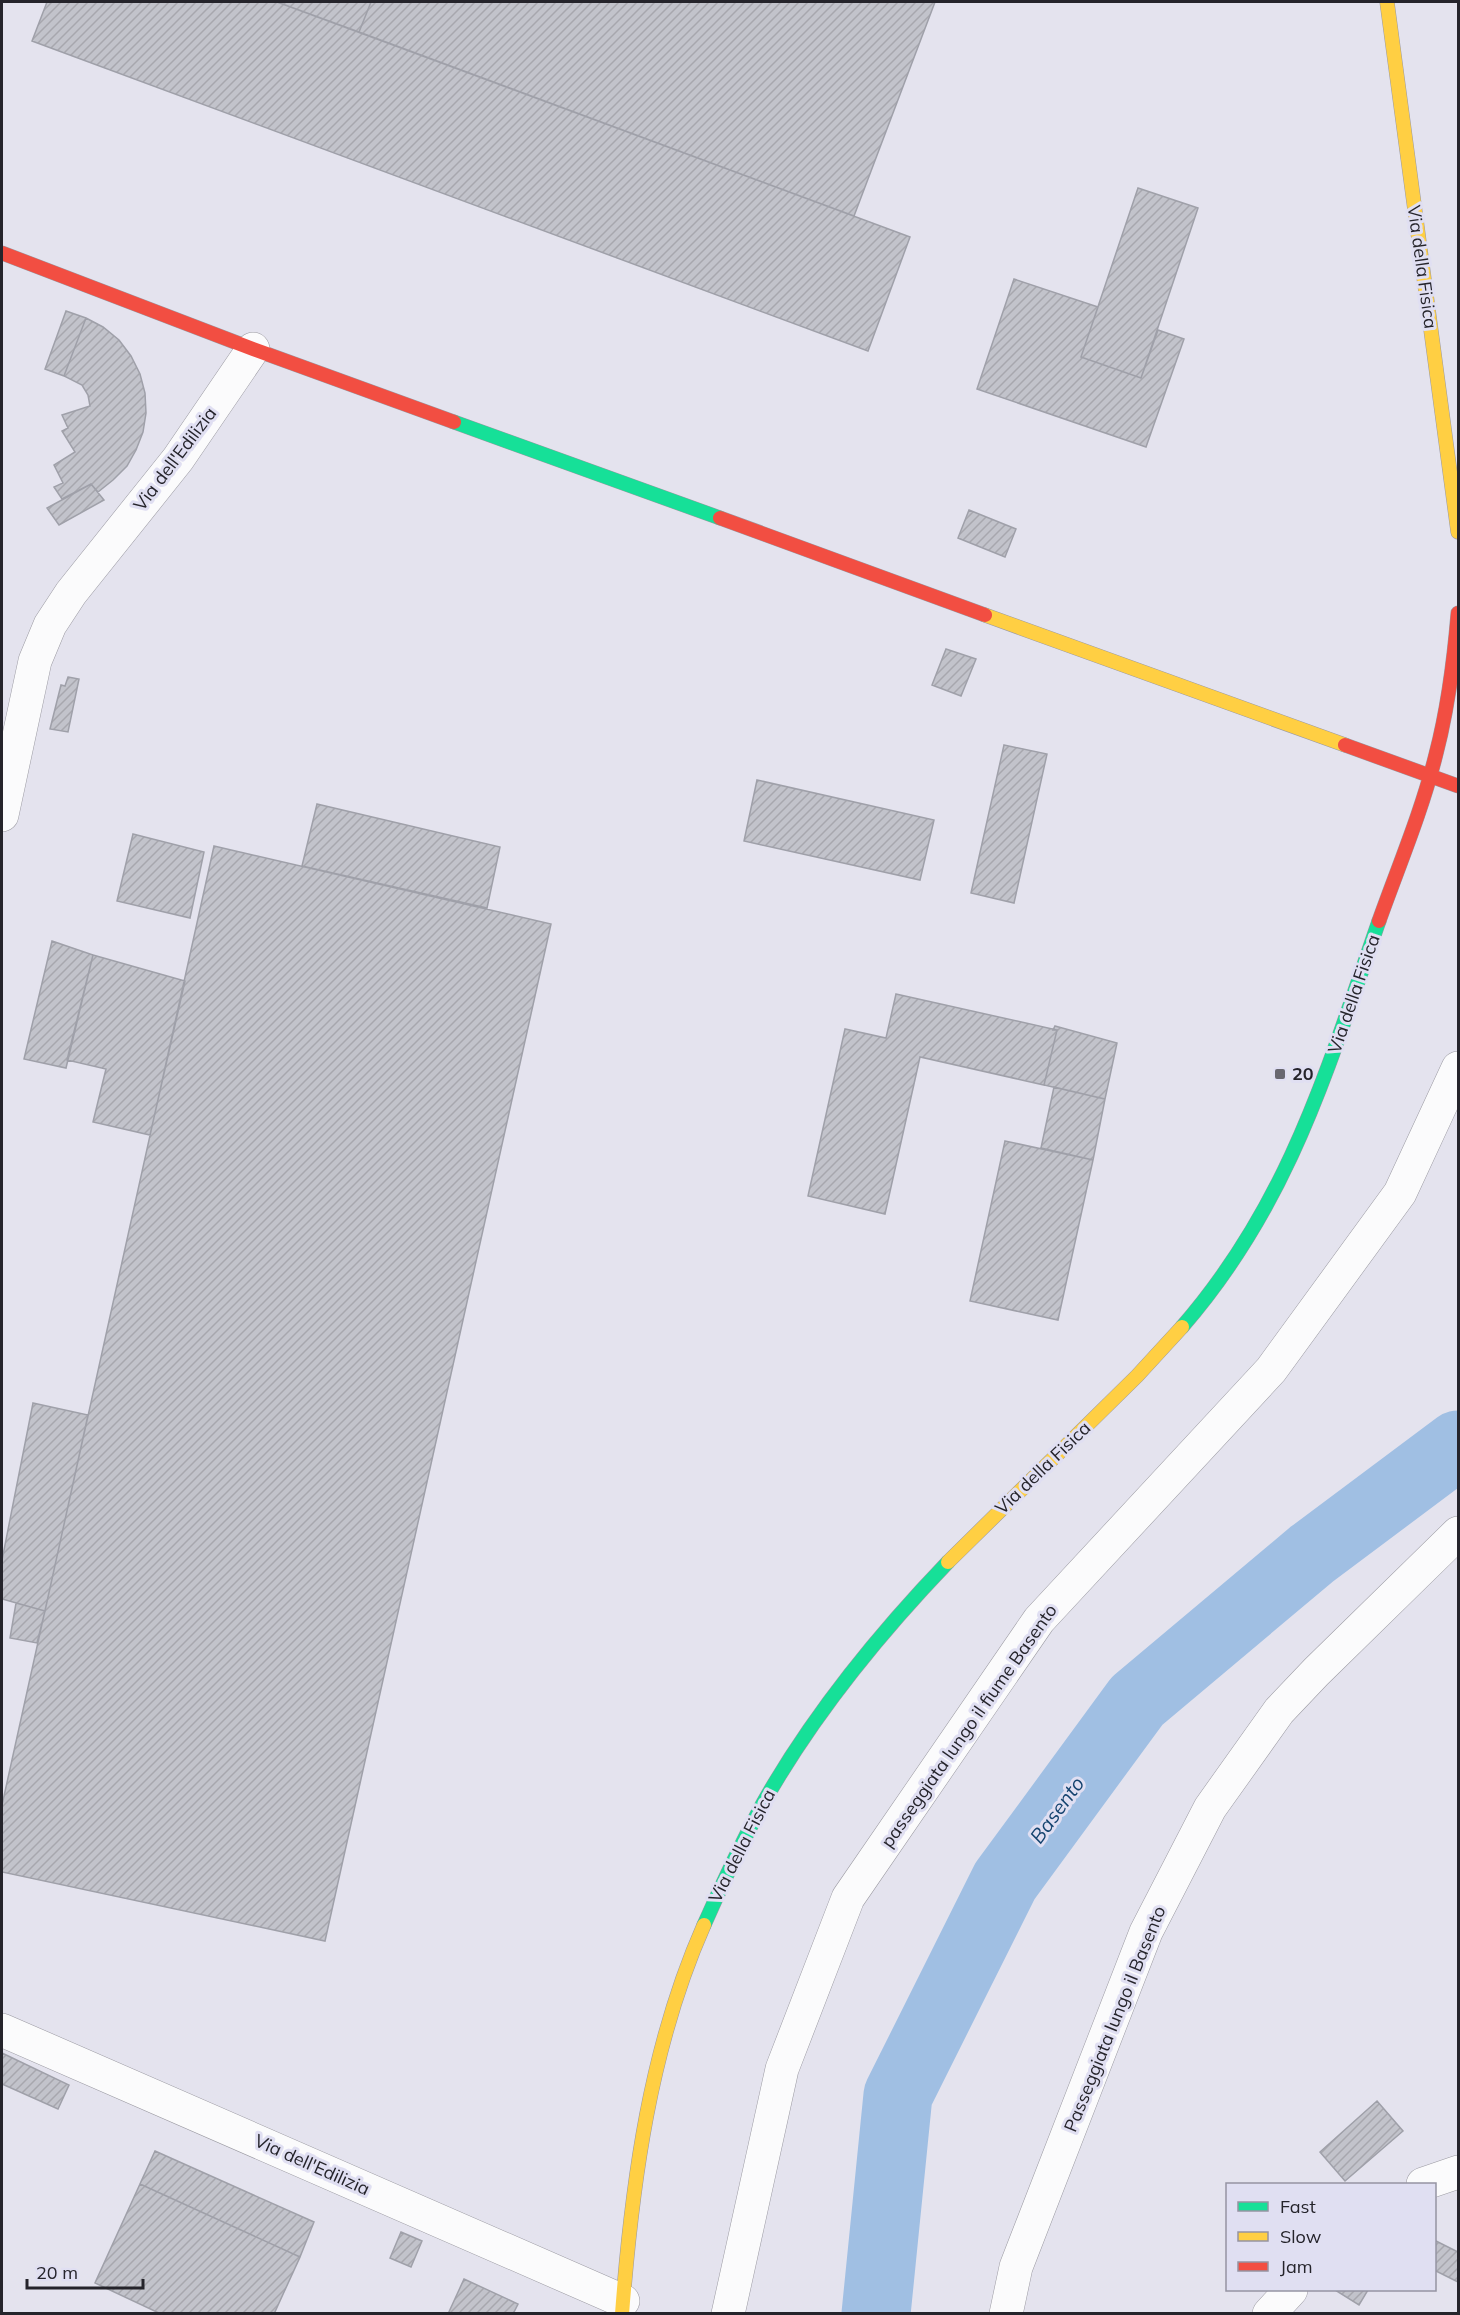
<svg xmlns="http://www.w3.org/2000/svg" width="1460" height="2315" viewBox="0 0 1460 2315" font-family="Mulish,sans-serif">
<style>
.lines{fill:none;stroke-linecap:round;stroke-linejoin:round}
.river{stroke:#a0bfe3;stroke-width:69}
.building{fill:url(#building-hatch);stroke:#9fa0a9;stroke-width:1.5}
.street-casing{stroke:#9b9aa2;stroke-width:34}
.fast-casing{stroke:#9b9aa2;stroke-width:15}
.slow-casing{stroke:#9b9aa2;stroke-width:15}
.jam-casing{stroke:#9b9aa2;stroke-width:15}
.street{stroke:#fbfbfc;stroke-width:33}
.fast{stroke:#16e098;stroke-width:14}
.slow{stroke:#ffcf43;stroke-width:14}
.jam{stroke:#f24e42;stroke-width:14}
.poi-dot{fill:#68676f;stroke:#e0dff2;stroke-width:2}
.labels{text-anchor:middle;stroke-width:6;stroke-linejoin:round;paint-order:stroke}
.street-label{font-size:18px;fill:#25242b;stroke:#e0dff2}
.poi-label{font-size:18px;font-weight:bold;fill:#25242b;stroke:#e0dff2;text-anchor:start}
.water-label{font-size:20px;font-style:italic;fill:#14436f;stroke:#e0dff2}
</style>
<defs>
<pattern id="building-hatch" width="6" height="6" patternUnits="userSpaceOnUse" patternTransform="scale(1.5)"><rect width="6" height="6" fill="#c2c3cb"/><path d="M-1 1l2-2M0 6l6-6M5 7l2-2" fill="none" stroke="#a7a7ae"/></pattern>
</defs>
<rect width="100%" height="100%" fill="#e4e3ee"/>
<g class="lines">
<!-- river -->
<path class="river" d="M876 2314 898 2095 1005 1881 1137 1701 1312 1554 1458 1445"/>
</g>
<!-- building -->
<path class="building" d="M47 2H277L910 237 868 351 32 41Z
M277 2H371L359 32Z
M371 2H935L854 216 359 32Z
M1138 188 1198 208 1141 378 1081 357Z
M1014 279 1098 307 1081 357 1141 378 1158 330 1184 339 1146 447 977 389Z
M66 311 86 318 64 376 45 369Z
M86 318 103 327 119 340 131 356 140 374 145 393 146 413 143 432 136 450 127 466 113 480 98 492 91 484 62 499 54 487 63 483 54 465 75 452 62 431 68 428 62 415 90 406 88 395 82 385 64 376Z
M91 484 104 500 59 525 47 508Z
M969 510 1016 529 1005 557 958 538Z
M946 649 976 659 961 696 932 685Z
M68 677 79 679 68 732 50 729 61 685 65 686Z
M1004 745 1047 754 1014 903 971 893Z
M757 780 934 820 920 880 744 841Z
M317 804 500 847 487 908 302 866Z
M133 834 204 852 190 918 117 901Z
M214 846 551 924 325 1941 2 1872V1805Z
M52 941 93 955 66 1068 24 1059Z
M93 955 185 981 150 1135 93 1122 106 1069 67 1060Z
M896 994 1057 1030 1044 1085 920 1057 885 1214 808 1196 845 1029 886 1038Z
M1055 1026 1117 1043 1105 1099 1044 1085 1057 1030H1053Z
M1054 1087 1105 1099 1093 1160 1041 1148Z
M1005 1141 1093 1160 1058 1320 970 1301Z
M33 1403 88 1415 45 1611 2 1599V1560Z
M16 1603 45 1611 37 1643 10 1638Z
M2 2053 69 2085 58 2109 2 2084Z
M1377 2101 1403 2131 1345 2181 1320 2152Z
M155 2151 314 2222 300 2257 140 2184Z
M140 2184 300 2257 274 2314H161L95 2283Z
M401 2232 422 2241 411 2267 390 2258Z
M1434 2240 1458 2252V2282L1434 2270Z
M464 2279 518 2304 513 2314H448Z
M1335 2290H1368L1359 2305Z"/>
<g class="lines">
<!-- street casing -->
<g class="street-casing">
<path id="street" d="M2 815 35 661 50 625 71 593 178 459 253 349
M2 2030 623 2301
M1423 2184 1458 2172
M728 2314 782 2069 848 1898 1039 1620 1271 1370 1400 1193 1458 1068
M1006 2314 1016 2267 1146 1932 1210 1808 1279 1711 1316 1672 1458 1533
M1269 2314 1291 2290"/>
</g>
<!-- fast casing -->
<g class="fast-casing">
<path id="fast" d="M454 422 720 518
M1182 1327C1289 1204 1327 1070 1379 921
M704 1925C722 1884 741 1844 762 1805 812 1716 877 1636 948 1562"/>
</g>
<!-- slow casing -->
<g class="slow-casing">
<path id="slow" d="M1387 2 1458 532
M985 615 1345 745
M948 1562 1137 1376 1182 1327
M622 2314C632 2182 650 2047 704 1925"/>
</g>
<!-- jam casing -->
<g class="jam-casing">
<path id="jam" d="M2 253 253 349 454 422
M720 518 985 615
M1345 745 1458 786
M1379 921C1399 865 1422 811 1436 754 1448 708 1454 661 1458 613"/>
</g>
<!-- street -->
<use href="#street" class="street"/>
<!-- fast -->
<use href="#fast" class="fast"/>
<!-- slow -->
<use href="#slow" class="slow"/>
<!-- jam -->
<use href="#jam" class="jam"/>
</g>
<!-- markers -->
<rect class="poi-dot" x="1274" y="1068" width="12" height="12" rx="3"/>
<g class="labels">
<!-- street labels -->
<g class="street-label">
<text transform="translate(1422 267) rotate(82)" y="6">Via della Fisica</text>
<text transform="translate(175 459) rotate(-53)" y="6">Via dell'Edilizia</text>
<text transform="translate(1354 994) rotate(-71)" y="6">Via della Fisica</text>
<text transform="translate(1043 1468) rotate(-44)" y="6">Via della Fisica</text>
<text transform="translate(969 1726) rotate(-55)" y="6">passeggiata lungo il fiume Basento</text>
<text transform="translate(742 1846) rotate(-63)" y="6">Via della Fisica</text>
<text transform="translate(1115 2019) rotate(-68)" y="6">Passeggiata lungo il Basento</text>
<text transform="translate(312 2165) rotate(24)" y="6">Via dell'Edilizia</text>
</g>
<!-- poi labels -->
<g class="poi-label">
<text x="1292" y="1080">20</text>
</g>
<!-- water labels -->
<g class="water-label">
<text transform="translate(1057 1810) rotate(-54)" y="7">Basento</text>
</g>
</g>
<!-- border -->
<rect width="1460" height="2315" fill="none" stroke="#25242b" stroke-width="6"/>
<!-- legend -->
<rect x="1226" y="2183" width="210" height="108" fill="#e0dff2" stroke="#9594a2" stroke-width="1.5"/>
<rect x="1238" y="2202" width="30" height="9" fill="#16e098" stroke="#9594a2" stroke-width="1.5"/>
<text x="1280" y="2213" font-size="18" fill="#25242b">Fast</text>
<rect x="1238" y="2232" width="30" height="9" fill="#ffcf43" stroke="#9594a2" stroke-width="1.5"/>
<text x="1280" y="2243" font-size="18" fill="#25242b">Slow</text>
<rect x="1238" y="2262" width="30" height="9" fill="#f24e42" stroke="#9594a2" stroke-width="1.5"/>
<text x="1280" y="2273" font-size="18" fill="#25242b">Jam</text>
<!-- scale -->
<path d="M27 2279v9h116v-9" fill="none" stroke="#25242b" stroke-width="3"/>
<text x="36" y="2279" font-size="18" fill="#25242b" stroke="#e0dff2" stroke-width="4.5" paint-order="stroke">20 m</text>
</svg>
